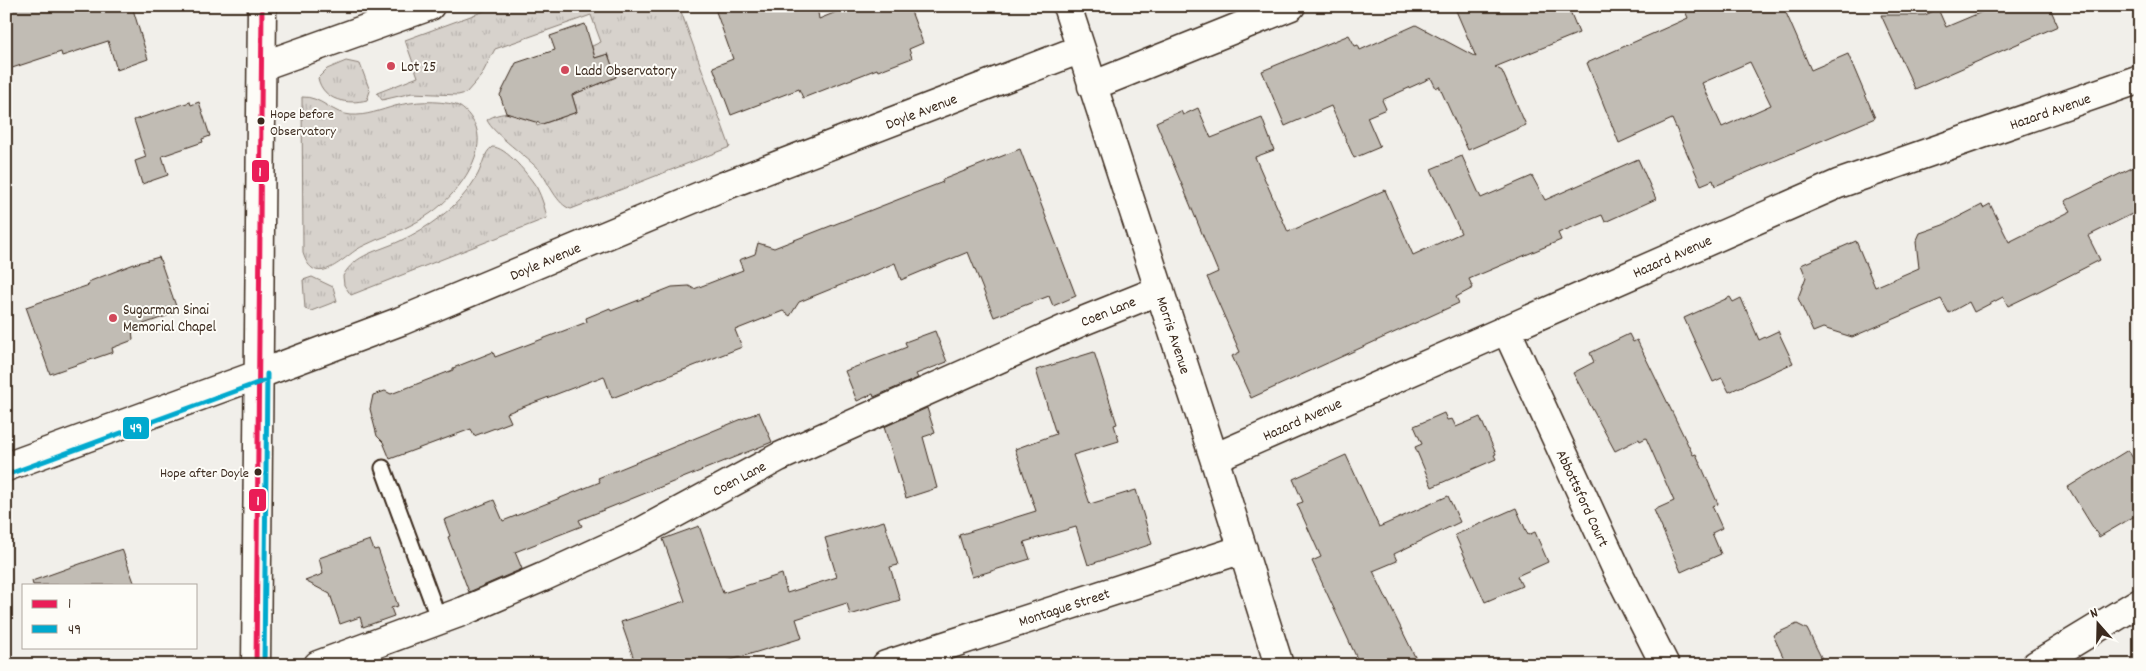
<svg xmlns="http://www.w3.org/2000/svg" width="2146" height="671" viewBox="0 0 2146 671" font-family="Dekko,sans-serif">
<style>
.grass{fill:url(#grass-tufts);stroke:#897e75}
.building{fill:#c1bcb4;stroke:#3b2a1e;fill-rule:evenodd}
.lines{fill:none;stroke-linecap:round;stroke-linejoin:round}
.lane-casing{stroke:#3b2a1e;stroke-width:19}
.street-casing{stroke:#3b2a1e;stroke-width:31}
.secondary-casing{stroke:#3b2a1e;stroke-width:31}
.lane{stroke:#fdfcf7;stroke-width:15}
.street{stroke:#fdfcf7;stroke-width:28}
.secondary{stroke:#fdfcf7;stroke-width:28}
.bus-1-casing{stroke:#fdfcf7;stroke-width:9}
.bus-2-casing{stroke:#fdfcf7;stroke-width:9}
.bus-1{stroke:#ea1d57;stroke-width:5}
.bus-2{stroke:#00a9ce;stroke-width:5}
.poi-dot{fill:#d1495b;stroke:#fdfcf7;stroke-width:2}
.bus-dot{fill:#3b2a1e;stroke:#fdfcf7;stroke-width:2}
.labels{text-anchor:middle;stroke-width:4;stroke-linejoin:round;paint-order:stroke}
.bus-label{font-size:14px;fill:#3b2a1e;stroke:#fdfcf7;text-anchor:start}
.poi-label{font-size:15px;fill:#3b2a1e;stroke:#fdfcf7;text-anchor:start}
.street-label{font-size:15px;fill:#3b2a1e;stroke:#fdfcf7}
.line-badge{stroke:#fdfcf7;stroke-width:2}
.badge-label{font-size:14px;text-anchor:middle;font-weight:bold;fill:#fff}
</style>
<defs>
<pattern id="grass-tufts" width="24" height="20" patternUnits="userSpaceOnUse" patternTransform="scale(1.25)"><rect width="24" height="20" fill="#d7d2cc"/><path d="M3 7l-1-3M5 7V3M7 7l1-3M15 17l-1-3M17 17v-4M19 17l1-3" fill="none" stroke="#b9b4af"/></pattern>
</defs>
<rect width="100%" height="100%" fill="#f1efea"/>
<filter id="ink" filterUnits="userSpaceOnUse"><feTurbulence type="fractalNoise" baseFrequency=".02" numOctaves="2"/><feDisplacementMap in="SourceGraphic" scale="10" xChannelSelector="R" yChannelSelector="G"/><feConvolveMatrix kernelMatrix="1 2 1 2 8 2 1 2 1" color-interpolation-filters="sRGB"/></filter>
<g filter="url(#ink)">
<!-- grass -->
<path class="grass" d="M498 6H679L730 147 571 209C557 205 549 183 540 171 528 157 493 134 487 120 501 110 518 114 533 115L537 126 577 112 572 95 616 77 608 54 595 58 592 46 601 42 591 15 495 49 481 76 466 93 458 95 412 93 382 100 377 93 418 77 405 40Z
M346 61 360 64 370 91 367 100C348 105 323 101 318 78L327 69Z
M302 97C321 96 332 114 351 115 366 116 381 110 395 106 414 101 437 100 456 105 465 108 472 118 476 127 487 157 454 197 431 213 414 225 395 233 376 240 370 243 362 246 356 250 339 262 314 288 303 253Z
M492 147C506 146 530 177 537 188 542 198 545 208 547 218L351 295 344 285 343 276C355 254 379 251 400 241 415 234 428 226 440 217 456 205 469 191 478 174 483 164 484 153 492 147Z
M312 277 333 287 337 301 311 311 305 309 303 280Z"/>
<!-- building -->
<path class="building" d="M6 6H132L148 59 117 70 108 41 62 56 61 52 6 70Z
M714 6H817L819 19 851 6H909L923 43 909 49 912 58 878 71 877 69 803 98 799 89 731 115 713 67 733 59Z
M1454 6H1568L1579 33 1495 67 1502 71 1526 125 1468 150 1439 86 1436 88 1431 78 1382 100 1386 109 1367 117 1380 147 1354 158 1331 106 1285 126 1262 71 1349 35 1355 46 1358 45 1360 50 1416 25 1476 57Z
M1683 6H1783L1811 70 1848 54 1875 118 1715 186 1713 180 1701 185 1672 119 1619 143 1587 63 1688 18ZM1750 62 1771 105 1722 127 1702 83Z
M1996 6H2049L2058 26 1915 89 1881 15H1925L1938 9 1946 27Z
M585 24 595 58 608 54 616 77 572 95 577 112 542 124 506 113 500 95 516 63 555 50 550 36Z
M190 102 191 105 199 102 210 136 202 139 203 142 162 156 168 175 142 184 135 161 146 157 134 120Z
M1198 108 1211 138 1262 118 1274 150 1255 157 1288 232 1385 190 1413 255 1461 233 1431 169 1462 156 1481 198 1532 176 1545 200 1638 159 1656 199 1605 222 1602 215 1558 233 1561 240 1469 279 1473 288 1456 297 1459 303 1251 398 1232 356 1240 352 1207 277 1218 272 1156 122 1181 111 1183 115Z
M1020 149 1076 296 1053 306 1049 296 994 317 968 252 901 280 895 263 799 302 790 316 783 311 735 330 742 347 612 398 604 376 507 413 511 422 474 436 471 429 390 459 383 442 377 436 370 409 373 395 385 391 391 394 453 370V368L493 352 495 357 587 322 586 318 610 308 611 311 672 287 689 286 694 289 743 270 739 260 755 254 758 243 774 248 943 182 942 180Z
M2140 164V210L2088 236 2100 260 2035 293 2008 306 2003 297 1974 312 1969 302 1949 313 1941 299 1852 337 1823 328 1813 332 1798 298 1806 277 1801 265 1856 241 1875 287 1919 268 1916 242 1920 233 1943 225 1982 205 1983 208 1990 204 2009 242 2071 211 2065 201Z
M159 257 178 312 132 328 133 340 112 348 113 352 50 374 26 307 89 285 88 282 134 264Z
M1730 297 1733 302 1741 298 1759 340 1778 331 1793 363 1729 392 1722 378 1713 382 1684 318Z
M935 331 947 362 916 374 918 378 874 397 873 394 857 401 845 371 907 347 905 342Z
M1629 334 1633 342 1637 340 1693 455 1696 454 1718 504 1712 506 1722 528 1712 533 1721 554 1681 572 1654 510 1674 501 1646 438 1640 441 1639 439 1615 451 1573 373 1594 362 1590 353Z
M1094 352 1117 424 1114 425 1119 441 1073 455 1090 504 1136 490 1152 544 1088 565 1076 527 1024 542 1030 559 972 577 959 535 1036 511 1015 449 1056 434 1036 370Z
M927 408 935 433 923 437 937 488 906 498 884 427Z
M759 412 772 442 579 520 582 526 515 552 522 569 469 592 448 537 450 536 444 520 494 500 503 521 600 482 598 478Z
M1444 413 1447 420 1452 419 1456 427 1480 417 1496 454 1494 455 1496 459 1432 487 1415 447 1422 444 1414 426Z
M2128 450 2140 470V513L2099 537 2068 487Z
M1346 455 1379 527 1448 496 1460 522 1394 554 1397 561 1373 571 1419 665H1360L1312 561 1321 557 1297 504 1303 502 1293 479Z
M1516 508 1528 535 1535 532 1548 562 1517 576 1522 586 1485 602 1455 535Z
M884 521 898 565 890 567 900 600 850 615 847 603 796 619 802 638 715 665H636L621 622 685 601 663 539 699 526 723 593 782 574 787 593 837 577 825 538Z
M370 540 374 550 378 549 398 606 391 608 394 616 363 627 360 617 340 624 330 594 305 581 323 574 319 558Z
M122 549 135 585H33L32 581Z
M1797 624 1807 629 1825 665H1787L1773 635Z"/>
<g class="lines">
<!-- lane casing -->
<g class="lane-casing">
<path id="lane" d="M383 468 439 620"/>
</g>
<!-- street casing -->
<g class="street-casing">
<path id="street" d="M1067 6 1214 458 1279 665
M262 66 430 6
M1092 86 1291 6
M1506 329 1616 568 1665 665
M260 374 401 321 724 186 1081 49
M1214 458 1838 184 2140 79
M318 665 464 611 543 577 639 533 779 457 1083 321 1160 290
M886 665 1243 549
M2036 665 2140 602"/>
</g>
<!-- secondary casing -->
<g class="secondary-casing">
<path id="secondary" d="M6 467 260 374
M256 665 262 6"/>
</g>
<!-- lane -->
<use href="#lane" class="lane"/>
<!-- street -->
<use href="#street" class="street"/>
<!-- secondary -->
<use href="#secondary" class="secondary"/>
<!-- bus-1 casing -->
<g class="bus-1-casing">
<path id="bus-1" d="M256 665 262 6"/>
</g>
<!-- bus-2 casing -->
<g class="bus-2-casing">
<path id="bus-2" d="M9 474 263 381
M264 665 267 374"/>
</g>
<!-- bus-1 -->
<use href="#bus-1" class="bus-1"/>
<!-- bus-2 -->
<use href="#bus-2" class="bus-2"/>
</g>
</g>
<!-- markers -->
<g class="poi-dot">
<circle cx="391" cy="66" r="5"/>
<circle cx="565" cy="70" r="5"/>
<circle cx="113" cy="318" r="5"/>
</g>
<g class="bus-dot">
<circle cx="261" cy="121" r="4.5"/>
<circle cx="258" cy="472" r="4.5"/>
</g>
<g class="labels">
<!-- bus labels -->
<g class="bus-label">
<text x="270" y="118">Hope before<tspan x="270" dy="17">Observatory</tspan></text>
<text x="249" y="477" text-anchor="end">Hope after Doyle</text>
</g>
<!-- poi labels -->
<g class="poi-label">
<text x="401" y="71">Lot 25</text>
<text x="575" y="75">Ladd Observatory</text>
<text x="123" y="314">Sugarman Sinai<tspan x="123" dy="17">Memorial Chapel</tspan></text>
</g>
<!-- street labels -->
<g class="street-label">
<text transform="translate(921 111) rotate(-21)" y="5">Doyle Avenue</text>
<text transform="translate(2050 111) rotate(-19)" y="5">Hazard Avenue</text>
<text transform="translate(1672 256) rotate(-24)" y="5">Hazard Avenue</text>
<text transform="translate(545 261) rotate(-23)" y="5">Doyle Avenue</text>
<text transform="translate(1108 311) rotate(-22)" y="5">Coen Lane</text>
<text transform="translate(1174 335) rotate(72)" y="5">Morris Avenue</text>
<text transform="translate(1302 419) rotate(-24)" y="5">Hazard Avenue</text>
<text transform="translate(739 478) rotate(-28)" y="5">Coen Lane</text>
<text transform="translate(1583 498) rotate(65)" y="5">Abbottsford Court</text>
<text transform="translate(1064 607) rotate(-18)" y="5">Montague Street</text>
</g>
</g>
<g class="line-badge">
<rect x="251" y="159" width="19" height="24" rx="5" fill="#ea1d57"/>
<rect x="122" y="416" width="28" height="24" rx="5" fill="#00a9ce"/>
<rect x="248" y="488" width="19" height="24" rx="5" fill="#ea1d57"/>
</g>
<g class="badge-label">
<text x="260" y="176">1</text>
<text x="136" y="432">49</text>
<text x="258" y="505">1</text>
</g>
<!-- margin -->
<rect width="2146" height="671" fill="none" stroke="#fdfcf7" stroke-width="25"/>
<rect x="12" y="12" width="2121" height="646" fill="none" stroke="#3b2a1e" stroke-width="2" filter="url(#ink)"/>
<!-- legend -->
<rect x="22" y="584" width="175" height="65" fill="#fdfcf7" stroke="#afa8a0"/>
<rect x="32" y="600" width="25" height="8" fill="#ea1d57" stroke="#afa8a0"/>
<text x="68" y="608" font-size="15" fill="#3b2a1e">1</text>
<rect x="32" y="625" width="25" height="8" fill="#00a9ce" stroke="#afa8a0"/>
<text x="68" y="634" font-size="15" fill="#3b2a1e">49</text>
<!-- north arrow -->
<g transform="translate(2098 624) rotate(340)" stroke="#fdfcf7" stroke-width="4" paint-order="stroke">
<path d="M0-4L9 19L0 12L-9 19Z" fill="#3b2a1e"/>
<text y="-8" font-size="14" font-weight="bold" text-anchor="middle" fill="#3b2a1e">N</text>
</g>
</svg>
